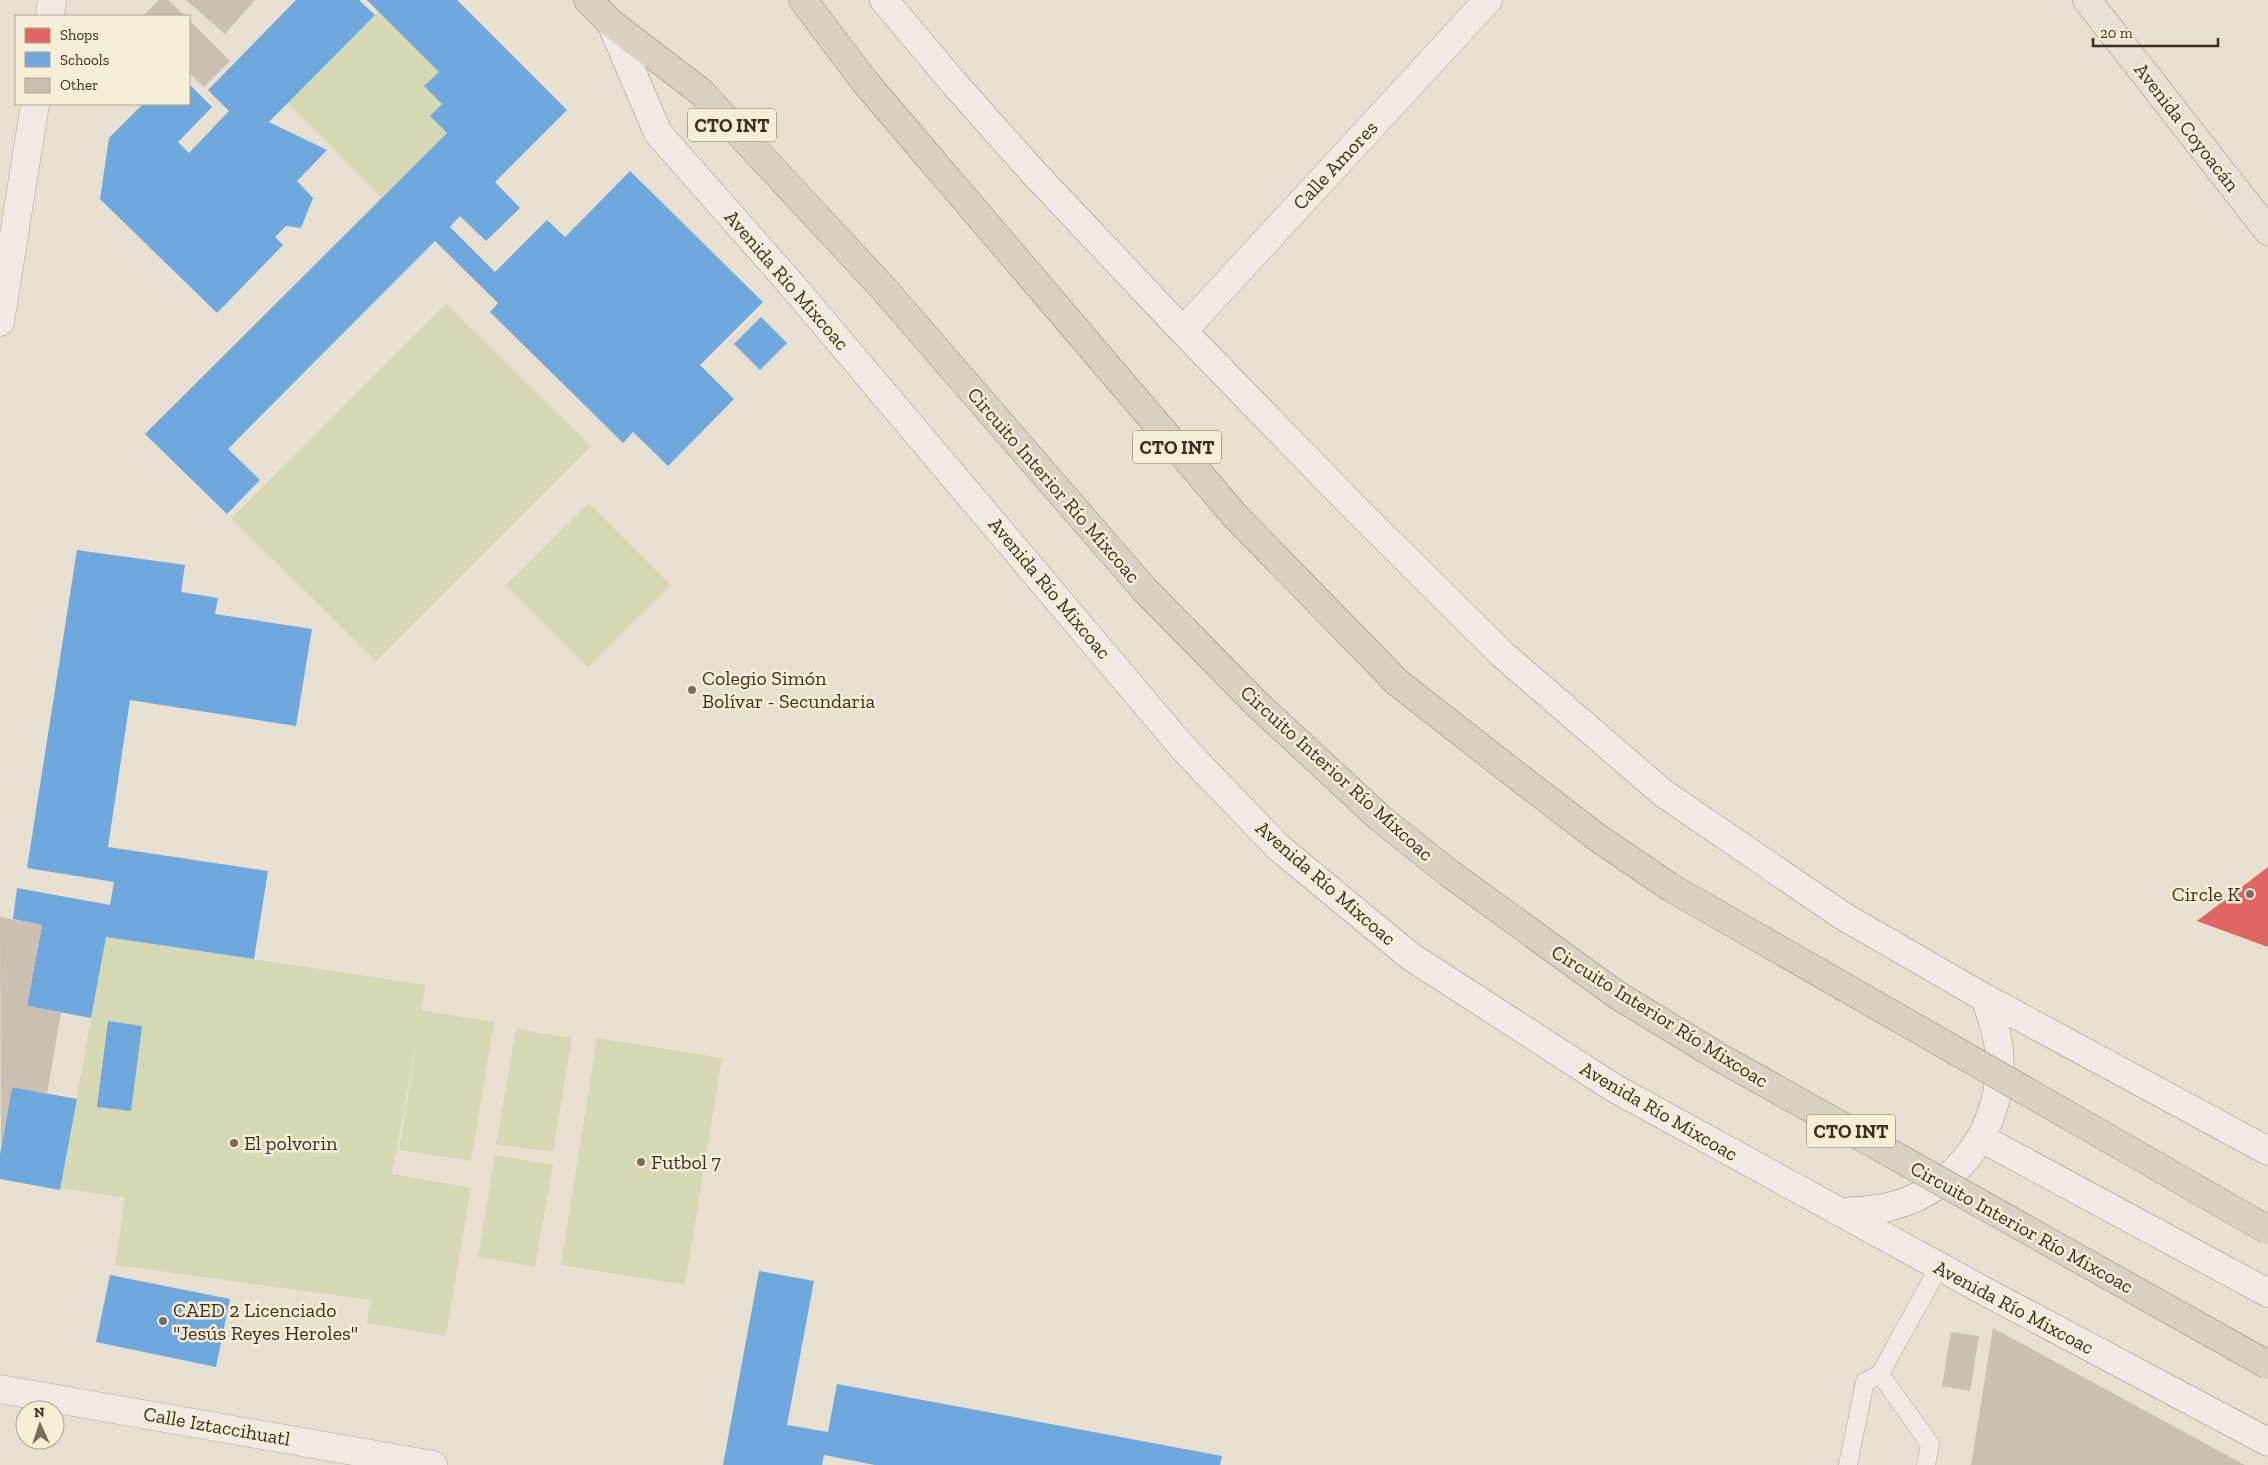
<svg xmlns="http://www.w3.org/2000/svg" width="2268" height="1465" viewBox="0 0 2268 1465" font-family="'Zilla Slab',serif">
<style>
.green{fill:#d6d7b3}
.shops{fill:#e06666}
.schools{fill:#6fa8dc}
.building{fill:#cbbfb2}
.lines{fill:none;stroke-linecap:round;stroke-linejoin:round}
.lane-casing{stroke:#ada599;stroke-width:19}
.street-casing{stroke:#ada599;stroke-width:29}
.secondary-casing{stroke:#9c958a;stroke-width:29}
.primary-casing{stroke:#928b80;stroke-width:29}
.highway-casing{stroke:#928b80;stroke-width:29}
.lane{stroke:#efebe3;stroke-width:18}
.street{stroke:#efebe3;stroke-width:28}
.secondary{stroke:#efebe3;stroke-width:28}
.primary{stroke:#e6e1d4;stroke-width:28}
.highway{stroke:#dad1c2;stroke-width:28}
.highway-bridge-casing{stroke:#928b80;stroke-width:29;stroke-linecap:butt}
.highway-bridge{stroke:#dad1c2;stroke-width:28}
.poi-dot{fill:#786c5e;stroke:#f7eed8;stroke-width:2}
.labels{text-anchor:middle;stroke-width:5;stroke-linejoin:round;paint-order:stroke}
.shield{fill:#f7eed8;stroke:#756857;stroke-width:1}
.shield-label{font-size:19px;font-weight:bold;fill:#3d2e20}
.street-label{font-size:20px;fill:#3d2e20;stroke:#f7eed8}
.poi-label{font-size:20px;fill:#3d2e20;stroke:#f7eed8;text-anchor:start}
</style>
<rect width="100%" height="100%" fill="#e7e0d1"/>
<!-- green -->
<path class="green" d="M379 11 439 72 425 86 442 104 430 116 447 133 381 197 287 102Z
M446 304 591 446 376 661 231 518Z
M589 503 671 585 588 667 506 585Z
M105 937 426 985 421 1010 494 1022 471 1161 399 1150 417 1038 392 1174 471 1188 446 1336 367 1323 370 1300 115 1265 125 1198 61 1188Z
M516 1029 572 1038 553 1152 496 1144Z
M597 1038 722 1058 685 1285 561 1265Z
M495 1155 553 1165 535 1267 478 1257Z"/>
<!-- shops -->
<path class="shops" d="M2268 867V947L2197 921Z"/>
<!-- schools -->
<path class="schools" d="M296 0H359L375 15 269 122 327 150 297 181 313 198 301 228 286 226 275 237 283 245 217 313 100 199 109 138 143 104H189V84L212 107 178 142 189 153 229 111 208 90Z
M367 0H457L567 110 495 182 520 208 486 241 460 216 450 227 495 272 547 220 565 237 630 171 763 302 700 365 734 399 668 466 633 432 623 443 490 312 498 303 435 241 228 449 260 480 227 514 145 434 447 133 430 116 442 104 424 86 439 72Z
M761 317 787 343 760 370 734 344Z
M77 550 185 565 181 592 218 598 215 614 312 629 296 726 130 700 108 847 268 871 254 959 106 937 91 1018 27 1006 42 925 13 919 17 888 110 905 114 882 27 868Z
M108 1021 142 1026 131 1111 97 1107Z
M12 1087 77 1099 60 1190 0 1179V1154Z
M759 1271 814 1281 787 1425 828 1432 837 1384 1222 1456 1220 1465H875L824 1455 822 1465H723Z
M110 1275 230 1299 216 1367 96 1342Z"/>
<!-- building -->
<path class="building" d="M159 0H168L185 16H143Z
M186 0H255L225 34Z
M189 20 230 61 204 87 189 72Z
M0 917 42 925 27 1006 61 1012 47 1094 12 1087 1 1149Z
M1993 1328 2245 1465H1971Z
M1951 1332 1979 1336 1970 1391 1942 1386Z"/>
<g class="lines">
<!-- lane casing -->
<g class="lane-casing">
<path id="lane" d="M1880 1374 1939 1267
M1848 1465 1865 1382 1880 1374 1930 1444 1926 1465"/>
</g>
<!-- street casing -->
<g class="street-casing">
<path id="street" d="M50 16 52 0
M0 322 35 104
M1183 331 1488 0
M0 1389 433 1465"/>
</g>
<!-- secondary casing -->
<g class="secondary-casing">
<path id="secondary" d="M884 0 953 82 1033 172 1183 331 1350 503 1502 654 1663 793 1843 916 1985 998 2268 1151
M611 23 658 133 791 284 1184 749 1278 847 1410 956 1614 1088 1986 1292 2268 1442
M1981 1138 2268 1293
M1839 1212C1857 1211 1875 1211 1892 1206 1962 1188 2006 1120 1999 1050 1997 1031 1991 1015 1985 998"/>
</g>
<!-- primary casing -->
<g class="primary-casing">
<path id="primary" d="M2087 0 2268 231"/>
</g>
<!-- highway casing -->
<g class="highway-casing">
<path id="highway" d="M588 0 611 23 701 92 883 288 1144 589 1258 705 1380 818 1449 873
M803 0 865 82 1236 517 1398 683 1521 779"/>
</g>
<!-- lane -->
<use href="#lane" class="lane"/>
<!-- street -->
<use href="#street" class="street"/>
<!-- secondary -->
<use href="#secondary" class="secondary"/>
<!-- primary -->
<use href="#primary" class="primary"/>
<!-- highway -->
<use href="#highway" class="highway"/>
<!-- highway-bridge casing -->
<g class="highway-bridge-casing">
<path id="highway-bridge" d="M1521 779 1598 838 1670 887 2268 1230
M1449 873 1617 995 1719 1057 2268 1365"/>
</g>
<!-- highway-bridge -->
<use href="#highway-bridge" class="highway-bridge"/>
</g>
<!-- markers -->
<g class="poi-dot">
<circle cx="692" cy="690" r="5"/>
<circle cx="2250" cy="894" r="5"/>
<circle cx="234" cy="1143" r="5"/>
<circle cx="641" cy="1162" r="5"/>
<circle cx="163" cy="1321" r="5"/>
</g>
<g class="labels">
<!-- shield labels -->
<g class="shield">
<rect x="688" y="108.5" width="88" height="33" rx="4"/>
<rect x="1133" y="430.5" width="88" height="33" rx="4"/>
<rect x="1807" y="1114.5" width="88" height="33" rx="4"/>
</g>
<g class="shield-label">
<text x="732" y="132">CTO INT</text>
<text x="1177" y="454">CTO INT</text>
<text x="1851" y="1138">CTO INT</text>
</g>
<!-- street labels -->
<g class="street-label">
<text transform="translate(2187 127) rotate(52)" y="7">Avenida Coyoacán</text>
<text transform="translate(1335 165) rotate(-47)" y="7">Calle Amores</text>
<text transform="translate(787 280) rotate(49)" y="7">Avenida Río Mixcoac</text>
<text transform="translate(1054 485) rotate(49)" y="7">Circuito Interior Río Mixcoac</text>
<text transform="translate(1050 588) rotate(50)" y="7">Avenida Río Mixcoac</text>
<text transform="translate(1337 773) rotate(42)" y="7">Circuito Interior Río Mixcoac</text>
<text transform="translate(1326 883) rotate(41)" y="7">Avenida Río Mixcoac</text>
<text transform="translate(1660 1016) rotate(32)" y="7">Circuito Interior Río Mixcoac</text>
<text transform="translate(1659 1111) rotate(30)" y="7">Avenida Río Mixcoac</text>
<text transform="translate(2022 1227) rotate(29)" y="7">Circuito Interior Río Mixcoac</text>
<text transform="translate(2014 1307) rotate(28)" y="7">Avenida Río Mixcoac</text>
<text transform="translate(217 1426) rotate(10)" y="7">Calle Iztaccihuatl</text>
</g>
<!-- poi labels -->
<g class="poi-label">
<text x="702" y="685">Colegio Simón<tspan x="702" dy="23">Bolívar - Secundaria</tspan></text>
<text x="2240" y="901" text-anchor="end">Circle K</text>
<text x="244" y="1150">El polvorin</text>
<text x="651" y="1169">Futbol 7</text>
<text x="173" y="1317">CAED 2 Licenciado<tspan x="173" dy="23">"Jesús Reyes Heroles"</tspan></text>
</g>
</g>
<!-- legend -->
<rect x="15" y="15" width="175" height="90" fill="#f7eed8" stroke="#ada18e"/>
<rect x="25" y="28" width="25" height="15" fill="#e06666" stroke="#ada18e"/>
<text x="60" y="40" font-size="15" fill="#3d2e20">Shops</text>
<rect x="25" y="52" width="25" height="15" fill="#6fa8dc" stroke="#ada18e"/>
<text x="60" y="65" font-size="15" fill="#3d2e20">Schools</text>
<rect x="25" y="78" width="25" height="15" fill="#cbbfb2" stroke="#ada18e"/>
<text x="60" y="90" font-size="15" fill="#3d2e20">Other</text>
<!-- north arrow -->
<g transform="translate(40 1425) rotate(357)"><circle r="24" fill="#f7eed8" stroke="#ada18e"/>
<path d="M0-4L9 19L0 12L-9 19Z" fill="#786c5e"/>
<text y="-8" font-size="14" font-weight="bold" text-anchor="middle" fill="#3d2e20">N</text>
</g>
<!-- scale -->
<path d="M2093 38v8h125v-8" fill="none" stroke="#3d2e20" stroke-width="2.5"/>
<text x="2100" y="38" font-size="15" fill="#3d2e20" stroke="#f7eed8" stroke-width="4" paint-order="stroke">20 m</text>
</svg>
